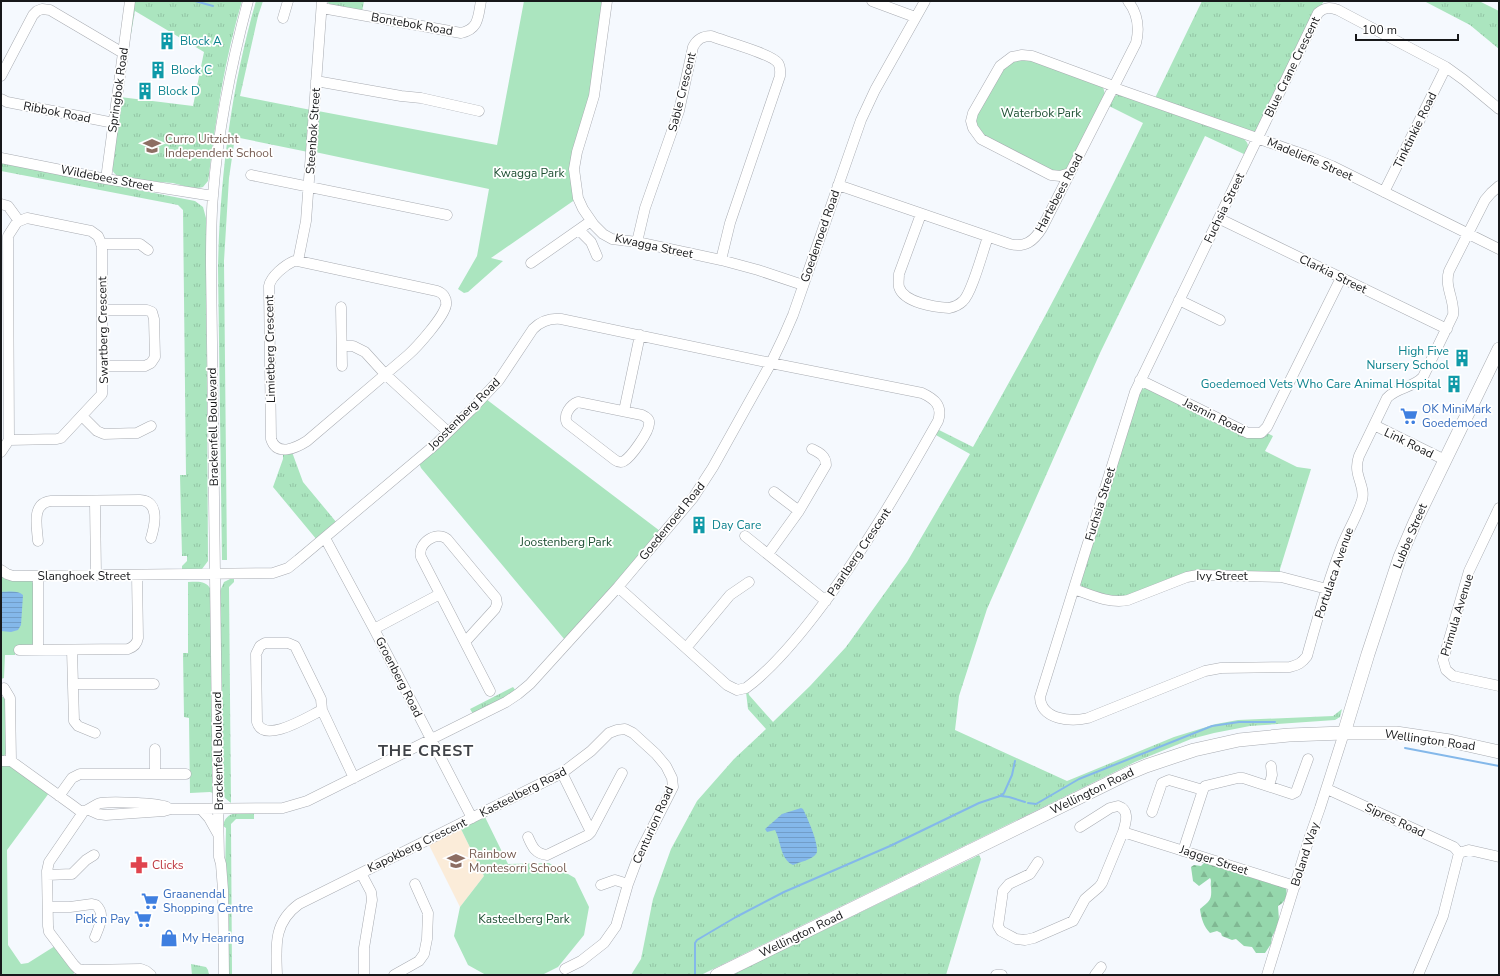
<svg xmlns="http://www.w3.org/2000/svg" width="1500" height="976" viewBox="0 0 1500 976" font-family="'Nunito Sans',sans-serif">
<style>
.education{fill:#fbecd9}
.grass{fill:url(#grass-tufts)}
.forest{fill:url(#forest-firs)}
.park{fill:#abe5bf}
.water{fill:url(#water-rules)}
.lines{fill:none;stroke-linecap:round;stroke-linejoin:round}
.stream{stroke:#84b8ea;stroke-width:2}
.minor-casing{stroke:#a9acb2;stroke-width:11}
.major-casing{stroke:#a9acb2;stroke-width:14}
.minor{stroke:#fff;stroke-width:10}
.major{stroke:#fff;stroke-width:13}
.labels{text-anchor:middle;stroke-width:3.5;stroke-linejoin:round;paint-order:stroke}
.street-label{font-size:12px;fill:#17181a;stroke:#fff}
.culture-label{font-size:12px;fill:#0d838f;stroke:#fff;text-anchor:start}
.park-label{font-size:12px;fill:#1d4f32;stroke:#fff}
.education-label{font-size:12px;fill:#785e54;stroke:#fff;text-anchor:start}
.shop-label{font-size:12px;fill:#366cbe;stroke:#fff;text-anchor:start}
.health-label{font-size:12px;fill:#be3a42;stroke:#fff;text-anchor:start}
.district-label{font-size:16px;font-weight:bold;letter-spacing:1px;fill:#3f4247;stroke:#fff}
</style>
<defs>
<pattern id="grass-tufts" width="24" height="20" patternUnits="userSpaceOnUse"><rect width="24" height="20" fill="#abe5bf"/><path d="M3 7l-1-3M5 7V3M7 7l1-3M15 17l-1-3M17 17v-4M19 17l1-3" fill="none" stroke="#92c4a4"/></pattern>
<pattern id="forest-firs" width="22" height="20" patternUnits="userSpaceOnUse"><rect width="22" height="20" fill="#95d7ac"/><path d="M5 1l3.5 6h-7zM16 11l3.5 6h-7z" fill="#80b893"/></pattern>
<pattern id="water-rules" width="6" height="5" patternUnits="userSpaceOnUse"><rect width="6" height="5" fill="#84b8ea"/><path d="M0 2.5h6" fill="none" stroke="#719dc8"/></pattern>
</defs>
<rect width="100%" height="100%" fill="#f5f9fe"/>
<!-- education -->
<path class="education" d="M460 827 484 876 460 907 428 843Z"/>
<!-- grass -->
<path class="grass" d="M132 1H242C225 58 216 116 209 175L208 181 203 187C193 190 182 185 173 183 156 181 136 183 120 177 115 175 112 171 111 166L120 97 193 106 204 52 135 11 131 34 130 35Z
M256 1H263L258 16 240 96 311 110 308 152 235 137 229 178 224 261 227 560H222L218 268C220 177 231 88 256 1Z
M327 1H364L362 12 330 5Z
M1202 1H1324L1321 6 1314 11 1255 132 1252 133 1155 98Z
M1424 1H1479L1499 11V49L1470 25Z
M1117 95H1120L1244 139C1250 144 1248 149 1246 155L1205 136 1100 353 987 609 959 696 955 730 1067 781 1174 737 1216 724 1238 720 1333 716 1342 709 1340 717 1335 720 1250 726 1214 733 1191 739 1135 762 701 975H631L641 959 653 899 671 849 697 801 734 759 766 729 748 709 746 692 748 691 749 695 773 722 810 686 846 647 907 562 970 454 934 434 937 429 973 447C1033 341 1090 233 1143 123L1109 106 1113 97Z
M1 163 195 201 203 207 206 218 208 561 202 569 182 571V566L187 561V556H182L180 475H186L183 210 178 205 1 171Z
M1145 388 1149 389 1246 436 1267 433 1273 436 1265 451 1297 467 1311 469 1280 569V574L1200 571 1119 599 1082 588 1080 584 1141 389Z
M292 452 303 482 337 523 317 540 273 487 283 459V454Z
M234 577V582L229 587 231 803 225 798 222 792 220 591 224 582Z
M188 582C198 582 206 580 211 590L214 791 213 793 210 792 190 793 189 718 184 717 183 653H188Z
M513 687 516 691 473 714 470 709Z
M254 812V819H236L231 824 232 975H228L225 874 226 828 223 826C226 810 241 813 254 812Z
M979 855 981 859 946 975H731Z
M191 964 206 967 208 970 209 975H192Z"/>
<!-- forest -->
<path class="forest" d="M1205 862 1286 888C1288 895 1285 903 1278 906L1279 920 1275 931 1272 937 1271 944 1265 953H1256L1252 947 1244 946 1236 939 1232 940 1222 936 1221 933 1217 931 1210 933C1204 927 1201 918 1200 909 1210 901 1212 900 1211 887 1210 883 1212 881 1210 878L1199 886 1193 881 1191 867 1194 865 1201 866Z"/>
<!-- park -->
<path class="park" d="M524 1H604L593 84 574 151 576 199 491 258 503 261 468 292 464 293 458 289 477 256 489 189 315 152 318 111 497 145Z
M1026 58 1103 87 1105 94 1068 169 1057 174 982 136 974 121 1000 72 1009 62Z
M486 399 660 531 565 640 421 468 419 463Z
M1 574 31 580 33 583 34 643 29 647H15V655H5L4 678 1 679Z
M1 696 6 699V754L1 758Z
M1 764H8L49 793 7 850 8 945 21 964 28 963 55 946 75 971 73 975H1Z
M484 815 508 864 549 863 575 878 589 907 584 935 558 967 542 975H486L468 965 454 936 460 907 484 876 460 827Z"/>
<!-- water -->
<path class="water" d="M1 592C8 592 18 590 23 595L21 625 18 630 11 632 1 631Z
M801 808 803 809C807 817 821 848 816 854 812 860 799 862 793 865 780 859 781 841 775 830L767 832 765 829 782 814Z"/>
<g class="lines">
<!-- stream -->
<path class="stream" d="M195 1 213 6
M1405 748 1499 766
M1001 796 1009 797 1025 802
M1028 803 1036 804 1079 779 1212 726 1239 722H1275
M695 975V943L697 940 736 917 784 892 890 846 979 803 1000 796 1004 793 1012 775 1015 761"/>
<!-- minor casing -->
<g class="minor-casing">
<path id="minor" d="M607 1 594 96 577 152 574 169 578 198 583 209 594 225 603 234 612 239 637 242 721 260 758 270 803 285
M872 1 915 17
M322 8 461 33C479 29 478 17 481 1
M283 18 288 1
M1 76 33 15 37 11 42 9 50 10 123 53
M316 81 401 96 421 98 479 111
M1 99 7 102 114 123
M1499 109 1464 80 1446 67 1338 10C1330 7 1325 7 1318 13L1135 392 1040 697C1041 720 1071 722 1088 718L1205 671 1221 668 1290 667C1298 665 1302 663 1307 656 1317 620 1327 583 1341 548 1347 532 1357 517 1362 500 1366 485 1352 475 1359 456L1387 398C1397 387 1413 388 1423 377L1453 315C1455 300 1444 287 1449 271L1485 200 1491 193 1499 186
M1 158 106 179 213 196
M1070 173 1060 176 1051 175 981 139 973 128 971 121 973 113 1000 66 1012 57 1022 55 1032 56 1108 84 1120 90 1305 155 1332 166 1499 249
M251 175 447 215
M106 179 130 1
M838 185 1010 244C1025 248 1034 241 1042 228L1136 43C1140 27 1138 14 1128 1
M1384 192 1446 67
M1 204 8 206 19 221
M921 214 899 274C899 279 898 283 899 287 904 303 935 307 949 308 954 307 959 305 963 301 972 293 983 250 988 237
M1220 219 1447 329
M579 230 591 242 597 256
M637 242 645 208 679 111 693 47C697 39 702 36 711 36 724 41 772 54 778 63 781 67 780 71 780 76L730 223 721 260
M101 244H140L148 250
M294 261H298L437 291C443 293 447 298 446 305 444 317 417 347 408 355L307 441C296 448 277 457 271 439L269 286C271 276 285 265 294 261Z
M298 261 306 221 322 1
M531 263 591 221
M1179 300 1220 320
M341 307 342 366
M102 310H147L152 312 154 319 155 357 151 363 145 366H103
M342 346H353L365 352 385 374 448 432
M1140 380 1248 433H1261L1267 427 1341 278
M578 402 642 415C646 417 650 419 649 424 649 432 631 457 624 461 621 463 618 462 615 460L567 423C563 415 570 405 578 402Z
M624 411 640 335
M82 416 97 431 104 434 137 433 151 426
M1374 425 1445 460
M1 452 9 440 8 236 17 222 27 218 91 231 98 236 102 245V394L61 438 57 439 9 440
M774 492 799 511
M95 502 96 574
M1499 508 1469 571 1443 660 1446 670 1453 676 1499 686
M745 536 826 601
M325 538 374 629 472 818
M38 541C37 527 31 503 51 501L140 500C160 501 155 525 151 538
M768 554 799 511 826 465C826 456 820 453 812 449
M1 570 7 574 13 576 273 573 288 568 298 560 436 444 471 410 499 380 533 329C541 321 550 318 561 319L771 363 922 393C935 399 943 406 938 421 900 488 862 554 815 615 795 641 772 669 746 688L737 690 727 685 618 587
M38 576V650
M1074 589C1091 595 1110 604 1128 600L1187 577 1198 575 1281 577 1327 589
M374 629 440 594
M465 642 495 609 497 604 496 598 447 539C436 530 417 544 421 557L490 691
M686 648 730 595 749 582
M19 650 128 649C134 647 137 644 138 638L137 575
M72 650 74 721 78 726 95 733
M73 684H154
M4 688 10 698 11 761
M322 710C309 716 264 745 257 722L256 654 260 646 265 643H288L295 646 321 699 322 710 354 778
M1 761H11L72 805 80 811H84
M562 773 591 832
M155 774V749
M1269 786 1272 775 1271 766
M1327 789 1454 847 1459 853 1443 916 1418 975
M59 796 72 778 80 774H186
M201 809 209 818 218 834
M89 810 98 814 106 815 164 811 171 809 283 808 307 801 506 702 518 694 530 684 618 587 693 498 713 467 771 363 783 338 793 315 861 120 875 90 925 1
M84 811 49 862 47 871 48 926 49 932 74 965 78 969 83 970 141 969 146 971 151 975
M84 811C90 810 95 804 101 803 113 801 157 803 167 807
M1152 812 1162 783 1169 780 1203 790
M1080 827 1110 808 1118 806C1130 810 1126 822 1123 832
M528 837C532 846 535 854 547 855L588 835 591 832 622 773
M1183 851 1203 790 1205 786 1238 778H1243L1292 794 1296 792 1308 759
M1459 853 1469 850 1499 857
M1038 862 1030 874 1009 884 1003 891 998 926 1001 931 1016 939 1025 940 1034 938 1073 921 1085 899 1099 887 1102 883 1123 832 1295 886
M361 873 371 892 372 900 364 948V975
M47 875 72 874 86 860 94 855
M48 907H70L92 904 96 905C106 914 99 927 95 937
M565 969 581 961 604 943 616 926 628 884
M224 975 223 890 221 864 219 857 218 808 211 265C211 242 211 218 213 195 218 129 231 65 248 1
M277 975C276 946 273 923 299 904L562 773 591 751 609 733 617 730 625 729 633 733 656 754 666 766 672 778 673 787 640 852 628 884 615 880 601 885
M394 975 419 961 424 954 427 939 428 913 415 884
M996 975H1002
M1095 975 1101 967
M1267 975 1309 839 1320 808 1344 733"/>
</g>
<!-- major casing -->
<g class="major-casing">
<path id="major" d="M1344 733 1368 654 1400 557 1415 522 1499 349
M717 975 1127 774 1146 766 1194 750 1239 740 1289 735 1344 733H1396L1450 741 1499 752"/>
</g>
<!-- minor -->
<use href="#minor" class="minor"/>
<!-- major -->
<use href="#major" class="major"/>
</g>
<!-- icons -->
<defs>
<g id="building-bare" transform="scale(1.38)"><path d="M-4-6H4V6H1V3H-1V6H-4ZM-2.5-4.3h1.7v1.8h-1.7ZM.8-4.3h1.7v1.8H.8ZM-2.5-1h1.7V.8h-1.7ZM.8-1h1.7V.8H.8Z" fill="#0f9aa8" stroke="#fff" stroke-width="2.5" paint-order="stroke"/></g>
<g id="school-bare" transform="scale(1.38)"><path d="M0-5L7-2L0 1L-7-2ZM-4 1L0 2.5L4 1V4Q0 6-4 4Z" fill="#8d6e63" stroke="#fff" stroke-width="2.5" paint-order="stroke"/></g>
<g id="supermarket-bare" transform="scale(1.38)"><path d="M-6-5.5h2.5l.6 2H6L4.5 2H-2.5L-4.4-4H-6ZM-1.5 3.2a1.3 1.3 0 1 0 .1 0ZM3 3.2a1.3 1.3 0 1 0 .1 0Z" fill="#3f7fe0" stroke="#fff" stroke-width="2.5" paint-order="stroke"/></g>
<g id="pharmacy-bare" transform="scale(1.38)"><path d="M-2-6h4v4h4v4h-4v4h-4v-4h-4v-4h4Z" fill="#e0444e" stroke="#fff" stroke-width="2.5" paint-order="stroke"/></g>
<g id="shop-bare" transform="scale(1.38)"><path d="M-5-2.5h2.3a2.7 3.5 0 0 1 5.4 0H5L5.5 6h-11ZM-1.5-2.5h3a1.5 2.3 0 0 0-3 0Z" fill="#3f7fe0" stroke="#fff" stroke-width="2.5" paint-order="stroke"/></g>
</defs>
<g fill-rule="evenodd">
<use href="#building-bare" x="167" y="41"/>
<use href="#building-bare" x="158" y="70"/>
<use href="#building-bare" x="145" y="91"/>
<use href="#school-bare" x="152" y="146"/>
<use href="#building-bare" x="1462" y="358"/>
<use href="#building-bare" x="1454" y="384"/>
<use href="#supermarket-bare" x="1409" y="416"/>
<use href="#building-bare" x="699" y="525"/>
<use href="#school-bare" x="456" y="861"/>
<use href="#pharmacy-bare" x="139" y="865"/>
<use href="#supermarket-bare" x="150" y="901"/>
<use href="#supermarket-bare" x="143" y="919"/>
<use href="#shop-bare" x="169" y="938"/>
</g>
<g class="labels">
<!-- street labels -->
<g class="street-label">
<text transform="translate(412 24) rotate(10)" y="4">Bontebok Road</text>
<text transform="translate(1292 67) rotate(-64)" y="4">Blue Crane Crescent</text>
<text transform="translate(118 90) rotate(-82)" y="4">Springbok Road</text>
<text transform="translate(682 92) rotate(-76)" y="4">Sable Crescent</text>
<text transform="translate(57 112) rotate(11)" y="4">Ribbok Road</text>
<text transform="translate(1415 130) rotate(-64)" y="4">Tinktinkie Road</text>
<text transform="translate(313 131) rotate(-86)" y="4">Steenbok Street</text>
<text transform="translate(1310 159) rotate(23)" y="4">Madeliefie Street</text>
<text transform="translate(107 178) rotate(11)" y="4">Wildebees Street</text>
<text transform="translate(1059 193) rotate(-62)" y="4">Hartebees Road</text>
<text transform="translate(1224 208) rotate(-64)" y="4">Fuchsia Street</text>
<text transform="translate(820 236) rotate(-71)" y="4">Goedemoed Road</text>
<text transform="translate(654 246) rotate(12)" y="4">Kwagga Street</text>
<text transform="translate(1333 274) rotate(26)" y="4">Clarkia Street</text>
<text transform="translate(103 330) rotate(-91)" y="4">Swartberg Crescent</text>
<text transform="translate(270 349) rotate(-91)" y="4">Limietberg Crescent</text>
<text transform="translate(464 414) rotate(-45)" y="4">Joostenberg Road</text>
<text transform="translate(1214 416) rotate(26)" y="4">Jasmin Road</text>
<text transform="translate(213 427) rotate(-91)" y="4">Brackenfell Boulevard</text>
<text transform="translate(1409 443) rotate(26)" y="4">Link Road</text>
<text transform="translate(1100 504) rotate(-73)" y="4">Fuchsia Street</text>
<text transform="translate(672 521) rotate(-51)" y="4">Goedemoed Road</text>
<text transform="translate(1410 536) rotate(-67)" y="4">Lubbe Street</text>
<text transform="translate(859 552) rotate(-56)" y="4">Paarlberg Crescent</text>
<text transform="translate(1334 573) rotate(-71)" y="4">Portulaca Avenue</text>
<text x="84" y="580">Slanghoek Street</text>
<text x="1222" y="580">Ivy Street</text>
<text transform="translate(1457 615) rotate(-73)" y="4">Primula Avenue</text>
<text transform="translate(399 677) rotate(63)" y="4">Groenberg Road</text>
<text transform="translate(1430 740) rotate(8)" y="4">Wellington Road</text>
<text transform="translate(218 751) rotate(-91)" y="4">Brackenfell Boulevard</text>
<text transform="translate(1092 791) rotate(-26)" y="4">Wellington Road</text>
<text transform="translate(523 792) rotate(-27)" y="4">Kasteelberg Road</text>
<text transform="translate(1395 820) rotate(25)" y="4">Sipres Road</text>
<text transform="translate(653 825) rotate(-66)" y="4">Centurion Road</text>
<text transform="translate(417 845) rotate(-26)" y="4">Kapokberg Crescent</text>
<text transform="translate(1305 854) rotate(-72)" y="4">Boland Way</text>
<text transform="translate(1214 860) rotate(18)" y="4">Jagger Street</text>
<text transform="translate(801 934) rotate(-26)" y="4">Wellington Road</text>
</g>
<!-- culture labels -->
<g class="culture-label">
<text x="180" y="45">Block A</text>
<text x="171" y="74">Block C</text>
<text x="158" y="95">Block D</text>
<text x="1449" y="355" text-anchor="end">High Five<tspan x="1449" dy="14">Nursery School</tspan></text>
<text x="1441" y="388" text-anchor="end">Goedemoed Vets Who Care Animal Hospital</text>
<text x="712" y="529">Day Care</text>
</g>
<!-- park labels -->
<g class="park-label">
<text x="1041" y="117">Waterbok Park</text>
<text x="529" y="177">Kwagga Park</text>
<text x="566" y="546">Joostenberg Park</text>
<text x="524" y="923">Kasteelberg Park</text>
</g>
<!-- education labels -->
<g class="education-label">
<text x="165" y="143">Curro Uitzicht<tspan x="165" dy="14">Independent School</tspan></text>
<text x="469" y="858">Rainbow<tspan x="469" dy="14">Montesorri School</tspan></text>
</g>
<!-- shop labels -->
<g class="shop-label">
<text x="1422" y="413">OK MiniMark<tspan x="1422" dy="14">Goedemoed</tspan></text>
<text x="163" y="898">Graanendal<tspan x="163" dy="14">Shopping Centre</tspan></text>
<text x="130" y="923" text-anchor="end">Pick n Pay</text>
<text x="182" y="942">My Hearing</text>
</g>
<!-- health labels -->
<g class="health-label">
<text x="152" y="869">Clicks</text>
</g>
<!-- district labels -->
<g class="district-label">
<text x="426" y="756">THE CREST</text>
</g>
</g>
<!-- border -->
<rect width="1500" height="976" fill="none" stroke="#17181a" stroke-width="4"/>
<!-- scale -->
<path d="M1356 34v6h102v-6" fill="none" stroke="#17181a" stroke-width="2"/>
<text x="1362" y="34" font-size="12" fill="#17181a" stroke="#ffffff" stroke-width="3" paint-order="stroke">100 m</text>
</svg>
